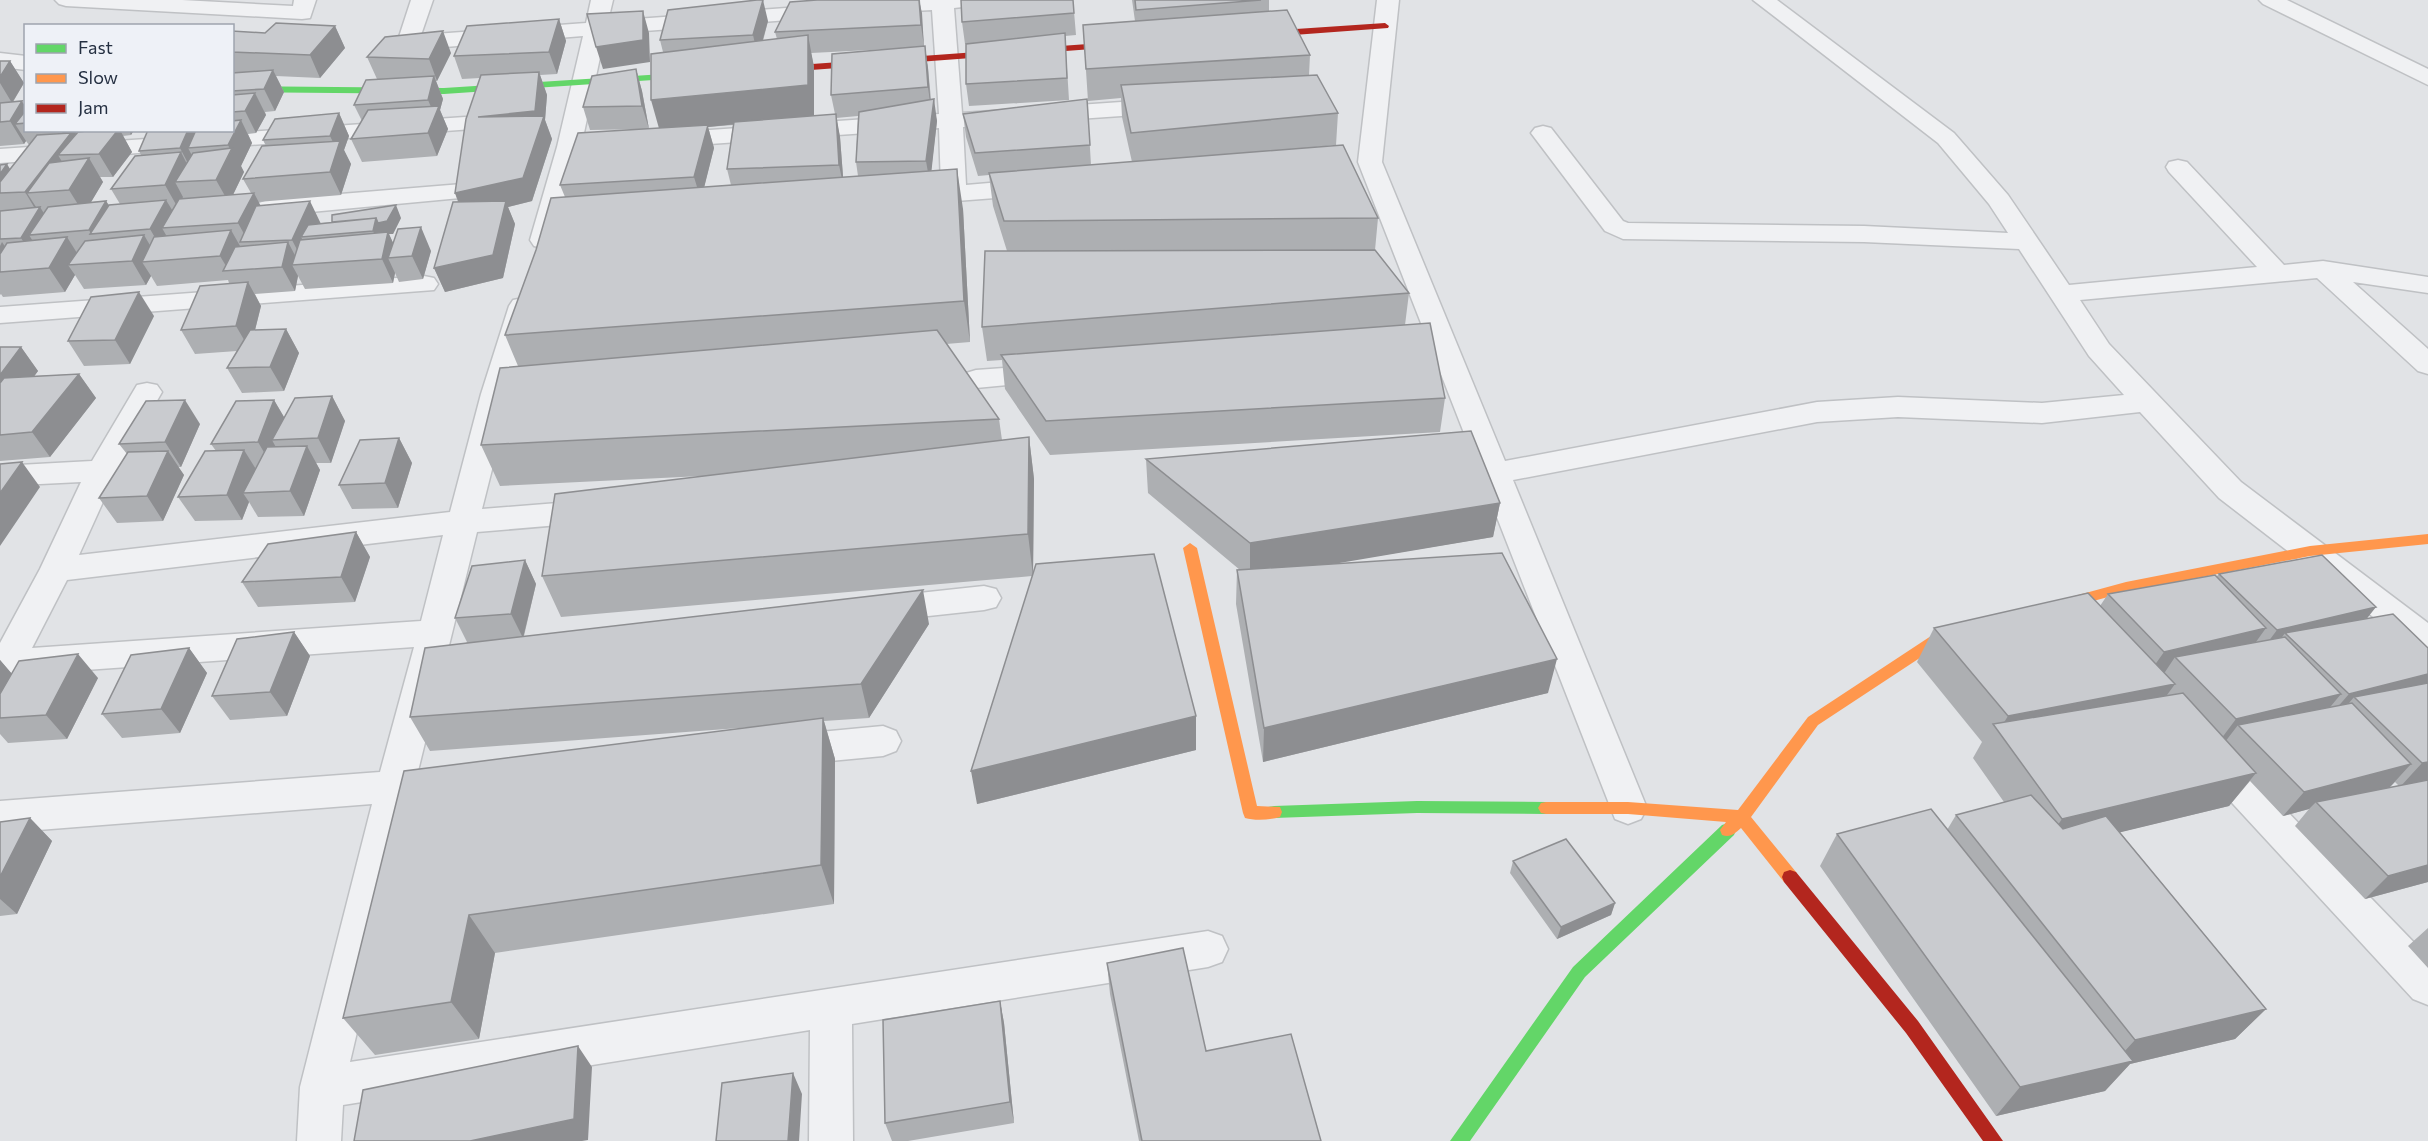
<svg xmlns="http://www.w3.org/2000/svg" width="2428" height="1141" viewBox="0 0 2428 1141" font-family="Commissioner,sans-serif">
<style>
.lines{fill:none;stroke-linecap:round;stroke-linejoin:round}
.street-casing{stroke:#bfc1c4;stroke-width:3}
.street{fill:#f0f1f3;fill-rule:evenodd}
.fast{fill:#63d668;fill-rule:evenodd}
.slow{fill:#ff974d;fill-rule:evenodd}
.jam{fill:#b3261e;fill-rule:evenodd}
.wall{fill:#adafb2;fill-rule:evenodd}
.shaded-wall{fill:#8d8e91}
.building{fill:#c9cbcf;stroke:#8d8e91;stroke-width:1.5}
</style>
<rect width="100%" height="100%" fill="#e1e3e6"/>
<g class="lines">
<!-- street casing -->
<g class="street-casing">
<path id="street" d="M55 0H182L293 6 294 0H316L310 18 302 19 66 6 59 4Z
M411 0H433L421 35 586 23 591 0H613L608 21 828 5 836 6 839 11 836 16 828 17 605 34 581 147 556 240 552 246 543 248 534 246 530 240 557 147 583 36 408 50 400 48 397 43Z
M886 0H993L989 4 954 8 962 113 1165 99 1173 101 1177 106 1173 111 1165 113 963 127 966 185 1036 179 1045 182 1049 187 1045 192 1036 195 917 204 908 201 904 196 908 191 941 187 939 128 666 147 658 145 654 140 658 135 666 133 939 114 932 10 876 13 868 12 865 7 868 2Z
M1377 0H1399L1382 162 1505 461 1817 402 1898 397 2042 403 2124 395 2089 356 2019 249 1864 242 1623 239 1605 231 1531 133 1535 128 1543 126 1551 128 1623 221 1628 223 1864 226 2008 233 1989 204 1938 143 1753 0H1777L1954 133 2008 195 2069 285 2257 267 2169 172 2166 167 2169 162 2178 160 2187 162 2284 265 2323 261 2428 277V293L2353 282 2428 349V374L2418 371 2317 278 2080 300 2109 344 2241 482 2428 623V654L2416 650 2219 498 2140 412 2042 423 1898 417 1817 422 1513 480 1647 808 1641 819 1628 824 1615 819 1358 162Z
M2259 0H2287L2428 69V85L2263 4Z
M0 53 26 56V70L0 67Z
M465 117 473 119 477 124 473 129 0 163V149Z
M462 184 471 187 475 192 471 197 268 216 259 213 255 208 259 203 268 200Z
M424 276 434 278 438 284 434 290 0 323V307Z
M523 298 533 300 537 306 511 394 482 509 595 500 606 503 611 511 606 519 595 522 477 532 418 771 427 774 433 785 427 796 411 801 350 1062 1208 931 1222 936 1228 949 1222 962 1208 967 852 1024 853 1141H809L810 1030 343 1105 341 1141H297L300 1087 372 804 0 833V801L380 772 414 647 0 676V643L40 569 81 482 0 486V466L92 461 137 385 147 383 157 385 162 392 117 471 79 555 450 512 481 394 509 306 513 300ZM443 535 421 621 32 648 67 580Z
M1049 365 1059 368 1063 374 1059 380 976 388 966 385 961 379 966 373 976 370Z
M984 586 996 589 1001 598 996 607 984 610 882 621 870 618 865 609 870 600 882 597Z
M883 726 896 731 901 741 896 751 883 756 788 765 775 760 770 750 775 740 788 735Z
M2211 741 2224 746 2428 957V1005L2413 999 2198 766 2193 756 2198 746Z"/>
</g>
<!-- street -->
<use href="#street" class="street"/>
<!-- fast -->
<path class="fast" d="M695 72 698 73V77L444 94 232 92V86L444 88Z
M1417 801 1546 802 1551 803 1554 808 1551 813 1546 814 1417 813 1274 818 1268 817 1266 812 1268 807 1274 806Z
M1728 823 1734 825 1736 830 1734 835 1585 977 1470 1141H1450L1573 967 1722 825Z"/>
<!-- slow -->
<path class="slow" d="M2428 534V544L2310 556 2126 592 2050 613 2045 612 2043 608 2045 604 2126 582 2310 546Z
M1190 543 1197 548 1257 806 1280 807 1282 812 1280 817C1270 820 1255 821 1245 818L1243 813 1183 548Z
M1965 627 1970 628 1972 632 1970 636 1941 644 1818 725 1751 817 1796 872 1798 877 1796 882 1790 884 1784 882 1741 828C1735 833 1731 838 1722 835L1720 830 1726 822 1628 814H1546L1541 813 1538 808 1541 803 1546 802H1628L1738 810 1808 717 1931 636Z"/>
<!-- jam -->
<path class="jam" d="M1385 23 1389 26 1388 28 1252 38 1248 35 1252 32Z
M1129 41 1134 44 1132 46 771 73 766 70 771 67Z
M1790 870 1796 872 1918 1021 2003 1141H1983L1906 1033 1784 882 1782 877 1784 872Z"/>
</g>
<!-- wall -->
<path class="wall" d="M817 0H920L924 46 928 68 931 99 937 121 931 171 963 209 970 342 946 344 999 419 1002 440 1029 437 1034 479 1033 574 1196 716V750L977 804 1032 576 561 617 542 576 702 476 500 486 481 445 518 366 505 335 565 197 560 185 659 128 663 52 660 40 768 21 763 41 777 39 775 32ZM890 49 831 95 835 114 814 116V67L811 53ZM858 116 856 162 858 176 843 177 840 137 836 118ZM733 125 727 169 731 185 704 187 714 148 708 127Z
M1073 0 1076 35 1065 36 1069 100 969 106 966 84 973 43 965 44 962 22Z
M1132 0H1269V11L1310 55 1309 75 1338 113 1336 145 1286 150 1378 218 1375 250 1409 293 1405 325 1445 398 1440 432 1050 455 1005 389 1002 360 987 361 982 327 1007 251 993 206 989 175 978 176 966 137 963 114 1087 99 1091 165 1132 162 1122 117 1121 98 1088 101 1083 25 1135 21Z
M559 19 566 41 557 74 540 75 547 95 545 120 552 139 532 201 508 207 515 224 503 278 445 292 434 268 458 202 455 193 480 78 462 79 454 56Z
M335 26 345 48 320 78 276 76 284 92 275 111 265 112 266 115 256 133 248 134 252 143 241 166 244 172 233 195 251 193 243 179 266 146 263 140 339 113 349 136 344 150 351 164 341 195 258 202 260 206 321 223 401 218 393 234H389L393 243 431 251 423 279 399 282 395 273 393 283 305 289 298 276 295 291 255 294 261 306 255 330 286 329 299 353 284 391 242 393 227 368 237 351 195 354 181 330 229 283 228 280 157 286 151 276 146 285 84 289 75 275 65 292 3 297 1 294 0 295V165L10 169 29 145 26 141 24 144 0 146V61H10L24 83 13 102 26 108V130H78L74 137 88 130H134L131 135 123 136 132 152 113 177H100L103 182 91 202 106 201 109 205 120 204 111 189 141 155 139 151 148 130H232V31L265 33Z
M451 53 437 81H436L443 99 440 110 448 129 437 156 362 162 351 139 362 121 354 105 377 79 367 57Z
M636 69 642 91 649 129 590 130 583 107Z
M154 316 130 364 84 366 68 341Z
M0 347H21L38 371 34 376 79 374 96 398 50 457 0 461Z
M332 396 345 421 331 463H316L320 470 304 516 258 517 249 502 242 520 195 521 178 497 216 451 211 444 274 400 284 417Z
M200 424 181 467H178L184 475 163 521 117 523 99 498 127 454 119 444Z
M399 438 412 463 398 508 352 509 339 485Z
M1146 459 1500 503 1493 537 1334 563 1548 693 1263 762 1236 604 1237 570H1240L1148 493Z
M356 532 370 557 355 602 258 607 242 582Z
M525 560 536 584 524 636 929 624 869 718 824 721 835 759 834 904 495 953 479 1039 375 1055 343 1018 404 771 753 727 430 751 410 717 467 642 455 618Z
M2219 574 2367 618 2428 648V882L2365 899 2295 826 2309 809 2283 816 2250 781 2229 806 2120 832 2266 1009 2235 1039 2130 1064 2105 1091 1996 1116 1820 866 1837 834 1947 830 1956 815 2004 802 1973 758 1982 742 1917 662 1934 628 2100 606 2108 594 2216 577ZM2395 782 2399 786 2390 787Z
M294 632 310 656 287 716 230 720 212 696Z
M189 648 207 673 180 733 122 738 102 714Z
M0 660 11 673 98 678 67 739 8 743 0 734Z
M30 818 52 841 17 914 0 916V822Z
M1513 861 1615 903 1611 915 1557 939 1510 873Z
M2428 928V968L2408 946Z
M1107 963 1206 1051 1321 1141H1139L1110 994Z
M1000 1001 1004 1023 1014 1123 908 1141H892L885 1123Z"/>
<!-- shaded-wall -->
<path class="shaded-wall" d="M763 0 768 21 758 57 753 35Z
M919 0 922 13 924 47 921 25Z
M643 11 649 33 650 62 603 69 596 47Z
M559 19 566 41 557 74 549 52Z
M335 26 345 48 320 78 310 55Z
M443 31 451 53 437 81 429 59Z
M808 35 814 67V116L708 127 714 148 701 200 694 177 660 132 651 100Z
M925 46 928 68 931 110 928 87Z
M10 61 24 83 12 103 0 83V77Z
M636 69 642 91 649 129 642 106Z
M273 70 284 92 275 111 264 89Z
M539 72 547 95 545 120 552 139 532 201 508 207 515 224 503 278 445 292 434 268 464 216 455 193 478 117Z
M434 76 443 99 440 110 448 129 437 156 428 133 435 116 428 100Z
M255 93 266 115 256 133 245 111Z
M934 99 937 121 930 184 926 161Z
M22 101 26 108V123L15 124 26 141 24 144 10 121Z
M339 113 349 136 344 150 351 164 341 195 330 172 337 150 330 136Z
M836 114 840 137 844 189 839 165Z
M241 120 252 143 241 166 244 172 229 203 216 180 231 151 228 145Z
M61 130H78L73 138 58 155 70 175 27 193 38 210 40 207 55 231 29 235 41 254 36 261 21 238 37 212 25 192 66 139Z
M118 130H120L132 152 113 177 99 154Z
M129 130H134L131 135Z
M188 130H193L202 147 188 148 196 163 192 171 180 148Z
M181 152 193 176 175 182 183 197 178 208 165 185Z
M89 158 103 182 84 214 69 190Z
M7 164 21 187 0 193V174Z
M957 169 963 209 970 342 964 301Z
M254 193 266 216 248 241 238 223Z
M166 200 180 223 162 228 170 242 164 253 150 229Z
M106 201 120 224 91 234 89 230Z
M310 201 321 224 301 237 309 252 304 263 292 240Z
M396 205 401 218 393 234H389L399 256 388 258 395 273 393 283 382 259 383 253 373 231 376 218Z
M421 227 431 251 423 279 412 256Z
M231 230 244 253 229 271 220 256Z
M144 235 158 259 142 262 151 276 146 285 132 261Z
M67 237 82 261 68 265 75 275 65 292 49 268Z
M2 242 18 266 0 272V246Z
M288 242 300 265H292L298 276 295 291 282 267Z
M248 282 261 306 250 350 236 326Z
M139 292 154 316 130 364 115 340Z
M286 329 299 353 284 391 270 367Z
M21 347 38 371 0 424V375Z
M79 374 96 398 50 457 32 432Z
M332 396 345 421 331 463 318 438Z
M185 400 200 424 181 467 165 442Z
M274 400 288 424 272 440 278 451 272 466 258 442Z
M1029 437 1034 479 1033 576 1028 534Z
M399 438 412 463 398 508 385 483Z
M307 446 320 470 304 516 290 491Z
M244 450 259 474 243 493 249 502 242 520 227 495Z
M168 451 184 475 163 521 147 496Z
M22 462 40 487 0 546V493Z
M1500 503 1493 537 1250 578V543Z
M356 532 370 557 355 602 341 577Z
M525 560 536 584 523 638 511 614Z
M923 590 929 624 869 718 861 684Z
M2376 607 2357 631 2285 633 2272 651 2259 654 2277 630Z
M2266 628 2248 653 2175 657 2165 672 2147 676 2164 652Z
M294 632 310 656 287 716 270 692Z
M189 648 207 673 180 733 161 709Z
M78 654 98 678 67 739 46 715Z
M1557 659 1548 693 1263 762 1264 728Z
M0 660 19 682 0 717Z
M2428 674V693L2354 697 2339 715 2328 718 2349 694Z
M2175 684 2151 717 1998 732 2008 716Z
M2341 694 2321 718 2238 725 2225 742 2218 743 2236 719Z
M1196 716V750L977 804 971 771Z
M823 718 835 759 834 904 821 865Z
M2428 762V780L2400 787 2422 763Z
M2411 764 2389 788 2316 802 2309 809 2283 816 2304 792Z
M2256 773 2229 806 2039 852 2062 819Z
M30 818 52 841 17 914 0 899V877Z
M2428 865V882L2365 899 2388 876Z
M1615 903 1611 915 1557 939 1561 927Z
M469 915 495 953 479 1039 451 1002Z
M1000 1001 1004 1023 1014 1123 1010 1102Z
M2266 1009 2235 1039 2130 1064 2105 1091 1996 1116 2020 1087 2111 1066 2135 1040Z
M578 1046 592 1067 588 1140 582 1141H470Z
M793 1073 802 1094 799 1141H788Z"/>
<!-- building -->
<path class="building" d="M757 0H763L753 35 660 40 668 10Z
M817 0H919L921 25 775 32 790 2Z
M961 0H1073L1074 13 962 22Z
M1135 0H1261L1136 10Z
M1287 10 1310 55 1086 69 1083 25Z
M643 11V40L596 47 587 14Z
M559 19 549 52 454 56 467 26Z
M276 23 335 26 310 55 232 52V31L265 33Z
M443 31 429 59 367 57 385 37Z
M1065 33 1067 78 966 84V44Z
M808 35V85L651 100V54Z
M925 46 928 87 831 95 832 54Z
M0 61H10L0 77Z
M636 69 642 106 583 107 592 76Z
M273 70 264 89 232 91V73Z
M539 72 535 111 478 117 544 116 523 178 455 193 466 119 481 75Z
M1317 75 1338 113 1131 133 1121 85Z
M434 76 428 100 354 105 366 80Z
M255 93 245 111 232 112V95Z
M934 99 926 161 856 162 859 112Z
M1087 99 1090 145 975 153 963 114Z
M22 101 10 121 0 122V103Z
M439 106 428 133 351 139 368 110Z
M26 110V123L15 124Z
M339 113 330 136 263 140 275 119Z
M836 114 839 165 727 169 734 122Z
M241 120 228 145 188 148 196 130H232V121Z
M708 125 694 177 560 185 578 133Z
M96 130H118L99 154 58 155 78 132Z
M148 130H188L180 148 139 151Z
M71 133 25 192 0 193V182L37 135Z
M340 141 330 172 243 179 262 146Z
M1343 145 1378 218 1004 221 989 173Z
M232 148 216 180 175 182 193 153Z
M181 152 165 185 111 189 135 156Z
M89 158 69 190 27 193 49 163Z
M7 164 0 174V165Z
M957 169 964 301 505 335 536 250 551 198Z
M254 193 238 223 162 228 179 199Z
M166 200 150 229 90 234 109 205Z
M106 201 89 230 29 235 48 207Z
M310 201 292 240 240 242 256 206Z
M506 201 493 255 434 268 453 202Z
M396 205 387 221 378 223 376 218 332 222V215Z
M40 207 21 238 0 239V211Z
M376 218 373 231 301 237 308 225Z
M421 227 412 256 388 258 398 229Z
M231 230 220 256 142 262 154 237Z
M388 232 382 259 292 265 300 240Z
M144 235 132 261 68 265 85 241Z
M67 237 49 268 0 272V254L7 243Z
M288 242 282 267 223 271 235 247Z
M1375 250 1409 293 982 327 985 251Z
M248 282 236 326 181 330 200 286Z
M139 292 115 340 68 341 91 297Z
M1430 323 1445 398 1046 421 1001 355Z
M286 329 270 367 227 368 250 330Z
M937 330 999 419 481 445 500 368Z
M0 347H21L0 375Z
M79 374 32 432 0 435V383L4 378Z
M332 396 318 438 272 440 295 398Z
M185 400 165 442 119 444 146 401Z
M274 400 258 442 211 444 236 401Z
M1471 431 1500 503 1250 543 1146 459Z
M1029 437 1028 534 542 576 555 494Z
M399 438 385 483 339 485 360 440Z
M307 446 290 491 243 493 267 447Z
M244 450 227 495 178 497 205 451Z
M168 451 147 496 99 498 128 452Z
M22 462 0 493V464Z
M356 532 341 577 242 582 268 544Z
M1502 553 1557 659 1264 728 1237 570Z
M1154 554 1196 716 971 771 1036 564Z
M2322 555 2376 607 2277 630 2219 574Z
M525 560 511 614 455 618 472 566Z
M2215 575 2266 628 2164 652 2108 594Z
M923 590 861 684 410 717 425 648Z
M2088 593 2175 684 2008 716 1934 628Z
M2393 614 2428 648V674L2349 694 2285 633Z
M294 632 270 692 212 696 237 639Z
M2285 637 2341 694 2236 719 2175 657Z
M189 648 161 709 102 714 131 655Z
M78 654 46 715 0 718V694L19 661Z
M2428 683V762L2422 763 2354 697Z
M2183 693 2256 773 2062 819 1993 724Z
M2352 703 2411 764 2304 792 2238 725Z
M823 718 821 865 469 915 451 1002 343 1018 404 771Z
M2428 780V865L2388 876 2316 802Z
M2031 795 2063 829 2106 816 2266 1009 2135 1040 1956 815Z
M1931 809 2133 1061 2020 1087 1837 834Z
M30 818 0 877V822Z
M1566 839 1615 903 1561 927 1513 861Z
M1183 948 1206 1051 1291 1034 1321 1141H1142L1107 963Z
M1000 1001 1010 1102 885 1123 883 1020Z
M578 1046 574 1119 470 1141H354L363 1090Z
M793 1073 788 1141H716L722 1083Z"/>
<!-- legend -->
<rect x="24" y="24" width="210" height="108" fill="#eef1f7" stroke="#9ea4af" stroke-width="1.5"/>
<rect x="36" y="44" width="30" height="9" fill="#63d668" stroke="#9ea4af" stroke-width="1.5"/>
<text x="78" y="54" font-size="18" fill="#253042">Fast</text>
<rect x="36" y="74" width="30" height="9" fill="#ff974d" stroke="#9ea4af" stroke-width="1.5"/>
<text x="78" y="84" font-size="18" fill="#253042">Slow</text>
<rect x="36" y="104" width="30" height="9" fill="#b3261e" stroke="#9ea4af" stroke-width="1.5"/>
<text x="78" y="114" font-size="18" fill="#253042">Jam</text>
</svg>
